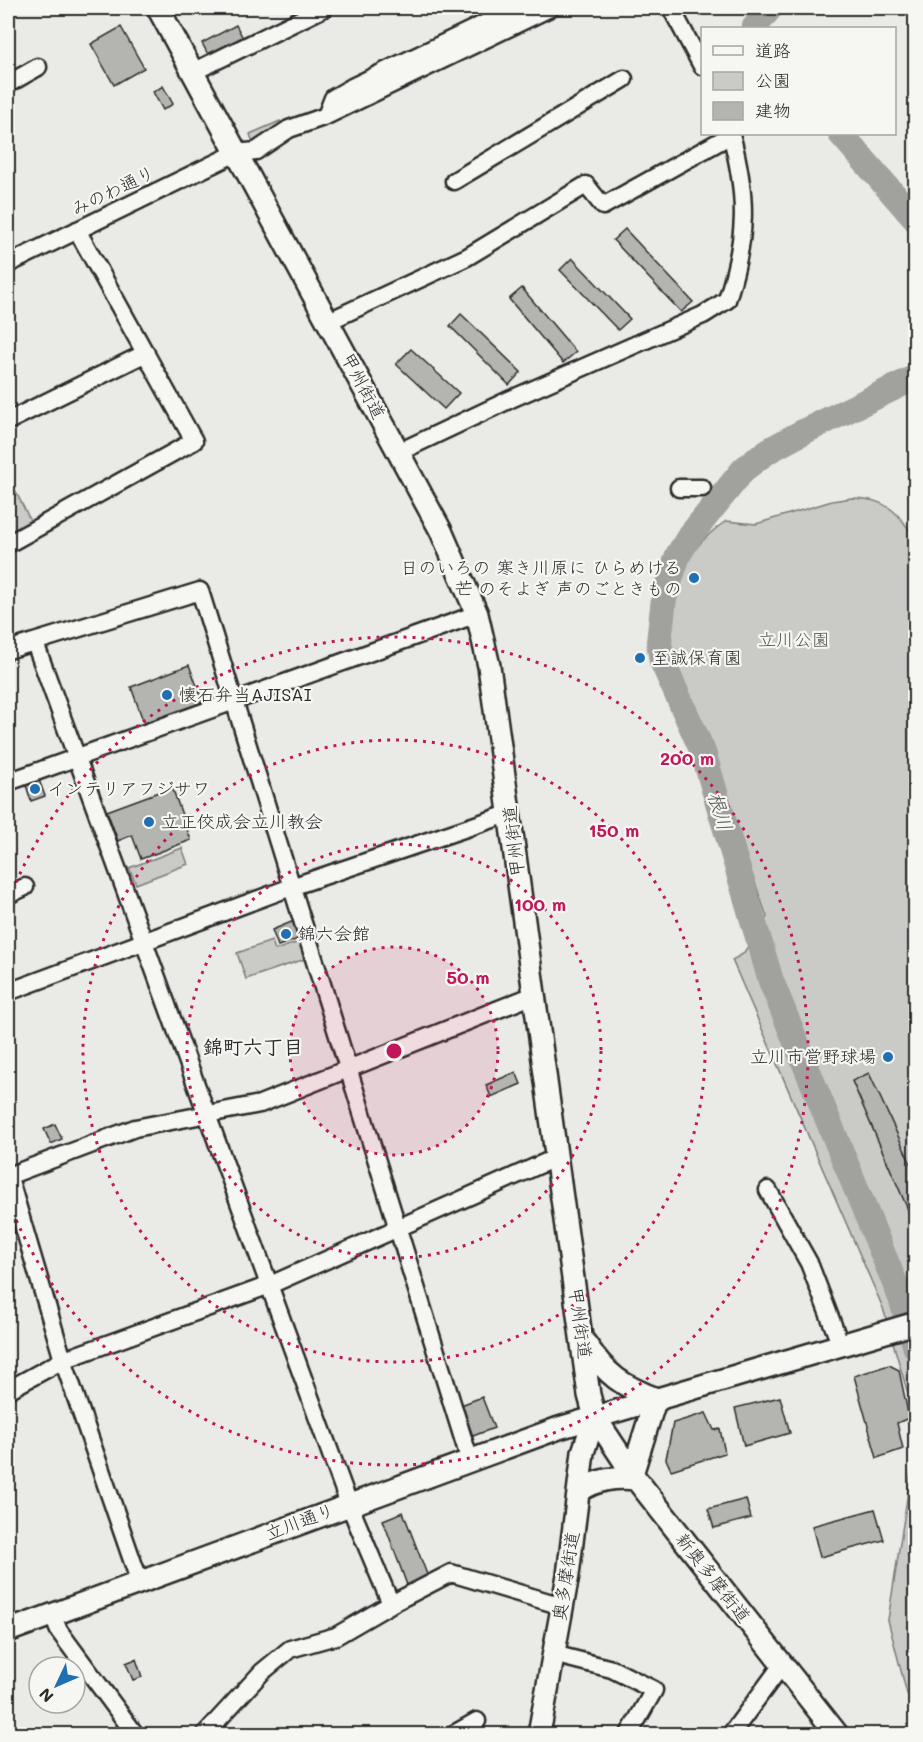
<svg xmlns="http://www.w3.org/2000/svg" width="923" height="1742" viewBox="0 0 923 1742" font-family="Mali,'Klee One',sans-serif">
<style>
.green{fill:#cacac7;stroke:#7a7a79;stroke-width:1.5}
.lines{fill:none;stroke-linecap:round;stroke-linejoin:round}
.river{stroke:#a1a19e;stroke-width:26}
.building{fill:#b4b4b1;stroke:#2b2b2b;stroke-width:1.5}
.minor-casing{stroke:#2b2b2b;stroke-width:21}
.major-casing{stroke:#2b2b2b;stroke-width:26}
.minor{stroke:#f6f6f2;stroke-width:16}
.major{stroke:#f6f6f2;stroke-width:21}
.ring{fill:none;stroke:#c2185b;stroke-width:3;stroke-dasharray:3 6}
.poi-dot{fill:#1f6fb2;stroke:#f6f6f2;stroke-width:2}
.labels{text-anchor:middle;stroke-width:4.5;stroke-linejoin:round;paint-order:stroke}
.street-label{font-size:18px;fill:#2b2b2b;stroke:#f6f6f2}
.poi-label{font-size:18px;fill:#2b2b2b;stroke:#f6f6f2;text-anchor:start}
.park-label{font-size:18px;fill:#535352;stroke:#f6f6f2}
.water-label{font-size:20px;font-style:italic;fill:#545453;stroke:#f6f6f2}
.neighbourhood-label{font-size:20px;font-weight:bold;fill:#2b2b2b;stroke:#f6f6f2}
.centre{fill:#c2185b;stroke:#f6f6f2;stroke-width:3}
.ring-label{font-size:18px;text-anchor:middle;font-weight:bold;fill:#c2185b;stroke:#f6f6f2;stroke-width:4.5;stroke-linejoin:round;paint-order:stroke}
</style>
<rect width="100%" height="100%" fill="#eaeae6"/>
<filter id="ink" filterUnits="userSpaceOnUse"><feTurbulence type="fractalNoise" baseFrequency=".0167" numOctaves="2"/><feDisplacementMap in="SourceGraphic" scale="12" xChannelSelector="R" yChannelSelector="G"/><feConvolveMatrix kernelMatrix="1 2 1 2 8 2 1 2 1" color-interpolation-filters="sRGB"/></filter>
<g filter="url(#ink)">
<!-- green -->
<path class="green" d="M280 121 284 128 254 146 250 134Z
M8 476 31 522 8 534Z
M852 498C885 498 900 512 915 540V1693L907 1694 888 1620 913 1460V1411L883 1308 732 960 743 954 767 917C749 866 732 813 713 762 701 729 684 698 673 664 654 609 681 552 726 521L756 524 832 501Z
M182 848 188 864 136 884 129 868Z
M272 941 275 950 302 941 308 958 246 979 237 953Z"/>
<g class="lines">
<!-- river -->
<path class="river" d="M754 28 770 8
M841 134 916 220
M916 377 801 433 768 451 744 469 689 537 678 555 664 598 659 642 662 661 703 752 771 981 901 1298 916 1348"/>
</g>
<!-- building -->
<path class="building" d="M236 25 244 40 210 58 202 43Z
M121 27 144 68 114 85 91 44Z
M163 86 173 104 163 110 153 92Z
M625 229 693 302 681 312 613 240Z
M572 258 630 319 618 330 560 270Z
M522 288 576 352 563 363 509 299Z
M461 314 521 372 509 385 450 326Z
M411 349 459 393 444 409 396 364Z
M189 665 204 704 145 726 131 687Z
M38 777 45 796 31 801 25 782Z
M172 787 191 840 141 859 132 835 118 841 107 811Z
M294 921 301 938 278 946 272 930Z
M516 1072 521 1084 491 1097 486 1085Z
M869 1073 916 1175V1228L852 1081Z
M55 1124 62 1139 51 1144 44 1129Z
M889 1365 899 1370 909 1418 897 1423 903 1449 877 1458 854 1376Z
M482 1397 494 1428 473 1436 461 1405Z
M780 1397 790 1433 744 1446 735 1408Z
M706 1413 714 1430 720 1429 725 1453 671 1470 666 1459 673 1423Z
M746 1499 751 1518 714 1528 708 1509Z
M875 1509 884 1540 820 1557 812 1526Z
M403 1512 428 1577 407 1585 383 1520Z
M136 1659 142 1677 133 1680 126 1663Z"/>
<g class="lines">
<!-- minor casing -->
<g class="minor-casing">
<path id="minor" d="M671 8 702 66
M193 72 324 8
M8 84 38 67
M326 116 333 98 352 87 517 8
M454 181 624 79
M8 264 236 153 256 151 289 129 326 116 550 8
M329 321 467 257 586 185 603 206 731 135
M8 421 146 353
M399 452 511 399 703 315 727 300C747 237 748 198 731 134
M679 488H702
M8 544 194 441 77 230
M35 643 349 1504 391 1604 451 1573 562 1606
M8 650 200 591 470 1461
M8 782 477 614
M8 895 25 887
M8 992 294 886 511 813
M8 1174 63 1360 140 1583
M8 1176 135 1128 260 1104 534 995
M768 1190 809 1263 841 1346
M8 1390 63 1360 270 1285 555 1158
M52 1614 59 1631 135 1734
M553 1654 612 1669 654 1690 629 1734
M205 1734 262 1672 290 1649 336 1636 391 1604
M454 1734 477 1721
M731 1734 782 1665"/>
</g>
<!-- major casing -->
<g class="major-casing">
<path id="major" d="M158 8 441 531 477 614 489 666 589 1395 595 1417 636 1479 837 1734
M585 1343C607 1376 622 1386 659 1400
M632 1474 655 1401
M579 1491C598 1479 614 1477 636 1479
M8 1631 559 1428 916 1323
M539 1734 568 1575 583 1452 595 1417"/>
</g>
<!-- minor -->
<use href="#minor" class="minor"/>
<!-- major -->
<use href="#major" class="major"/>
</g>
</g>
<!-- distance rings -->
<circle cx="394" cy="1051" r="104" fill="#c2185b" fill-opacity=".12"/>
<g class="ring">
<circle cx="394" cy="1051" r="104"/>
<circle cx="394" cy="1051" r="207"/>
<circle cx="394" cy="1051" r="311"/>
<path d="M9 899A414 414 0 1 1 9 1203"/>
</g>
<!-- markers -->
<g class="poi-dot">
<circle cx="694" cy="578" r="6"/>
<circle cx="640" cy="658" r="6"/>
<circle cx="167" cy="695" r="6"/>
<circle cx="35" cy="789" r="6"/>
<circle cx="149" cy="822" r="6"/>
<circle cx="286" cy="934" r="6"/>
<circle cx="888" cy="1057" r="6"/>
</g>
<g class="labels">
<!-- street labels -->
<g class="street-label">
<text transform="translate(113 191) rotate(-26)" y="6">みのわ通り</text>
<text transform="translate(363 386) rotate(62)" y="6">甲州街道</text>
<text transform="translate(514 841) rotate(-97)" y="6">甲州街道</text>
<text transform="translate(580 1323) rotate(82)" y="6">甲州街道</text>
<text transform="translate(300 1522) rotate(-21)" y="6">立川通り</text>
<text transform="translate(566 1576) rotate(-81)" y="6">奥多摩街道</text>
<text transform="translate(713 1578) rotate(52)" y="6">新奥多摩街道</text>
</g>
<!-- poi labels -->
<g class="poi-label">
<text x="682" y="574" text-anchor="end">日のいろの 寒き川原に ひらめける<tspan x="682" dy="21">芒 のそよぎ 声のごときもの</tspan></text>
<text x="652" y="664">至誠保育園</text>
<text x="179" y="701">懐石弁当AJISAI</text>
<text x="47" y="795">インテリアフジサワ</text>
<text x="161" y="828">立正佼成会立川教会</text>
<text x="298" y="940">錦六会館</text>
<text x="876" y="1063" text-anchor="end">立川市営野球場</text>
</g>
<!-- park labels -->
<g class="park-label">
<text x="794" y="646">立川公園</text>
</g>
<!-- water labels -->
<g class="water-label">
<text transform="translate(720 811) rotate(73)" y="7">根川</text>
</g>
<!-- neighbourhood labels -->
<g class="neighbourhood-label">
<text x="253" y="1054">錦町六丁目</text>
</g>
</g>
<circle cx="394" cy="1051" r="9" class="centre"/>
<g class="ring-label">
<text x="687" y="765">200 m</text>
<text x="614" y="837">150 m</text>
<text x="540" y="911">100 m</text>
<text x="468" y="984">50 m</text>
</g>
<!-- margin -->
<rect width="923" height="1742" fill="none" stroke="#f6f6f2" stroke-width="30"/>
<rect x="15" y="15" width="893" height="1712" fill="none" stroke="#2b2b2b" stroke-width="2" filter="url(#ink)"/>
<!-- legend -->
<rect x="701" y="27" width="195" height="108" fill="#f6f6f2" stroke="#a5a5a2" stroke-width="1.5"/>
<rect x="713" y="46" width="30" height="9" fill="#f6f6f2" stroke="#a5a5a2" stroke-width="1.5"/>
<text x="755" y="57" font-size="18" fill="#2b2b2b">道路</text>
<rect x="713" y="72" width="30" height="18" fill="#cacac7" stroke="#a5a5a2" stroke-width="1.5"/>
<text x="755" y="87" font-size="18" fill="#2b2b2b">公園</text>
<rect x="713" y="102" width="30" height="18" fill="#b4b4b1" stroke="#a5a5a2" stroke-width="1.5"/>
<text x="755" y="117" font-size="18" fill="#2b2b2b">建物</text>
<!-- north arrow -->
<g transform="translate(57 1685) rotate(226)"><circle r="28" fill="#f6f6f2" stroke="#a5a5a2" stroke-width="1.5"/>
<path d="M0-4.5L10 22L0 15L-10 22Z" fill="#1f6fb2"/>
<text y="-9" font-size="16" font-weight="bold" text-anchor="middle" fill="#2b2b2b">N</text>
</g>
</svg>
